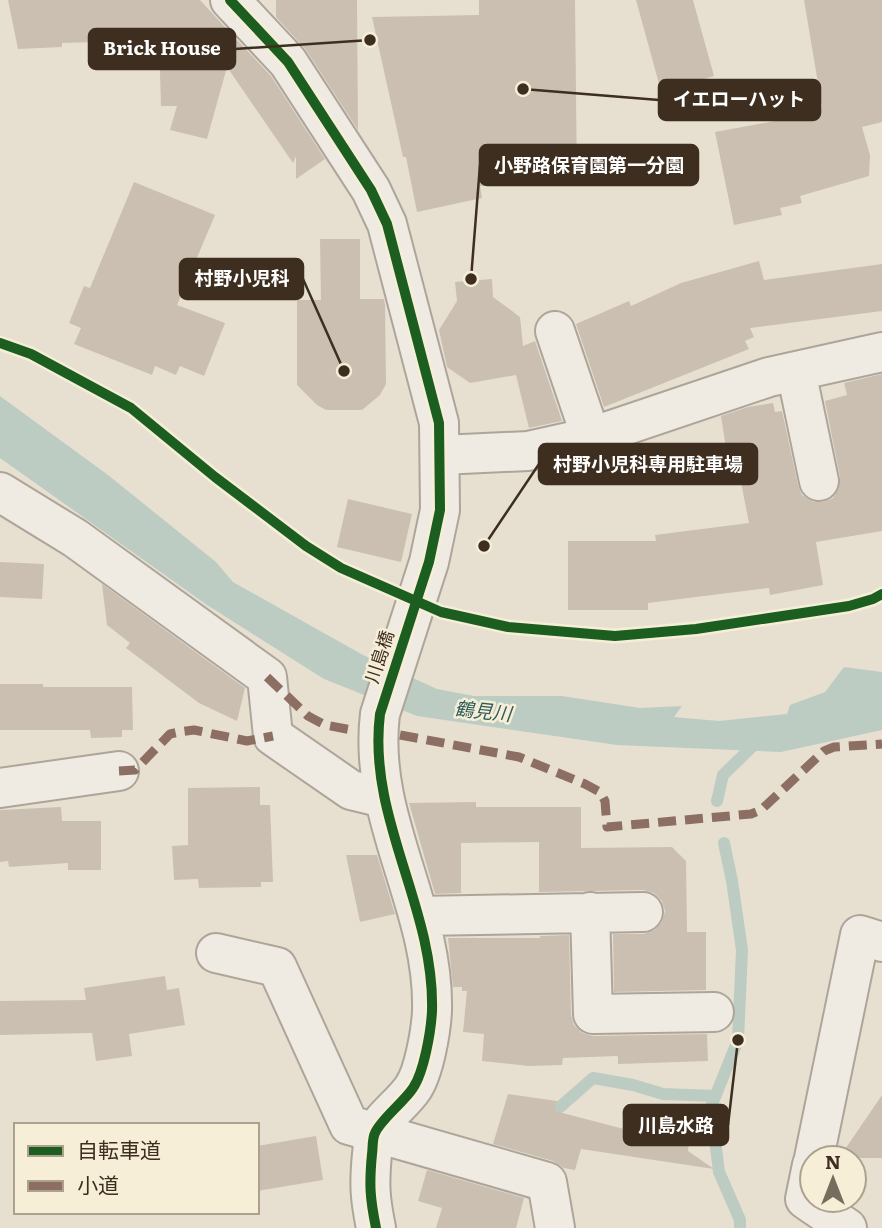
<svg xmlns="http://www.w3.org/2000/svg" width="882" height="1228" viewBox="0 0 882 1228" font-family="Literata,'Noto Sans JP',serif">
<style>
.water{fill:#bcccc2}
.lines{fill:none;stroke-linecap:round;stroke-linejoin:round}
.stream{stroke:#bcccc2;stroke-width:12}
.building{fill:#cbbfb2}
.minor-casing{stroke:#ada599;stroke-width:42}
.minor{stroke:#efebe3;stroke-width:38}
.quiet{stroke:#8d6e63;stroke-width:9;stroke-dasharray:18 9;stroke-linecap:butt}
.cycleway-casing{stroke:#f7eed8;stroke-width:15}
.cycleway{stroke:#1b5e20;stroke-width:10}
.labels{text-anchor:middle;stroke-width:5;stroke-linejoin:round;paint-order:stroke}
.street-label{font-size:18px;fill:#3d2e20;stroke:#f7eed8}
.water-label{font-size:19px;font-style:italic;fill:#2f5d5a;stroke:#f7eed8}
.leader{fill:none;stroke:#3d2e20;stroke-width:2.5}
.callout-dot{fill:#3d2e20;stroke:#f7eed8;stroke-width:2.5}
.callout{fill:#3d2e20;stroke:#3d2e20;stroke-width:2.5}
.callout-label{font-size:19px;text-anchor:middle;font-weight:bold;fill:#fff}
</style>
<rect width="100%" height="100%" fill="#e7e0d1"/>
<!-- water -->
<path class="water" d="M0 396 108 475 216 562 233 582 363 655 437 689 474 696H562L640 708 682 706 674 717 719 721 787 714 790 705 825 692 844 667 882 672V730L781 752 617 745 417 716 324 679 207 605 0 458Z"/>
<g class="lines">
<!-- stream -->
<path class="stream" d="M717 801 723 775 759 740
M724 843 732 881 742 950 738 1040 711 1107 719 1172 740 1220V1228
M560 1107 593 1078 633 1085 663 1094 715 1096"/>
</g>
<!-- building -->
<path class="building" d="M8 0H200L235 38 234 43 237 40 271 76 325 159 296 179V156L293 163 227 67 207 139 170 130 177 106H161L159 40 62 43V47L18 49Z
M276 0H357L358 130 306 50 276 17Z
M479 0H575L577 185 480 186 482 198 417 212 406 157H403L372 17 479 15Z
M636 0H693L714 76 661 91Z
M804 0H882V122L862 127 870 155 869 176 800 196 802 203 780 208 782 215 734 225 715 132 770 122 822 107Z
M134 182 215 215 177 305 225 323 204 376 180 366 176 375 155 366 152 375 74 344 81 328 69 323 84 286 90 288Z
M320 239H360V299H384L385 305 386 384 380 395 362 410H326L317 405 297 385V300H321Z
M759 261 764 280 882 264V311L750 328 754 337 745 341 749 349 604 407 576 324 629 301 631 306 681 283Z
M492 279 493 297 520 317 523 346 535 341 562 421 529 428 516 375 470 383 447 367 439 330 457 301 455 282Z
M882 374V531L816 542 823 585 770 595 769 588 648 603V610H568V541H656L655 535 749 523 734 447 726 448 721 416 748 407 773 403 775 412 782 411 798 485 802 495 813 502H823L833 498 839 488 840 477 825 401 847 395 844 383Z
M348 499 412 514 401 562 337 547Z
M0 562 44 564 42 599 0 597Z
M102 584 245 688 237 721 199 703 126 648 130 643 107 625Z
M0 684H43V687H132L133 730H122V737L91 738 90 730H0Z
M260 787V805H270L273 882H261V887L199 888 198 879 174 880 172 846 188 845V788Z
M476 802V807H581V848L672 847 686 861 687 932H706V990L614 992 613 934H643L655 930 662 922 665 911 662 901 654 893 643 890 539 892V842L461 843V893L435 894 409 803Z
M61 807 62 821H101V870H68V863L9 867 8 861 0 862V810Z
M346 855H377L395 914 360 922Z
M569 935 571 1015 574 1025 582 1033 593 1036 707 1034 708 1061 618 1064V1056L563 1058 562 1065 529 1066 482 1061 484 1034 463 1032 467 991H462V987H453L448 938H540V936Z
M165 976 167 990 179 988 185 1025 129 1034 132 1056 96 1061 92 1033 0 1035V1001L86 1000 84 988Z
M508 1094 557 1101 555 1111 624 1129 622 1111 692 1121 688 1151 714 1169 581 1149 575 1170 564 1168 553 1161 493 1144Z
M882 1095V1158H839Z
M316 1136 323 1180 257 1191V1146Z
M427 1170 524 1198 516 1228H436L442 1208 418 1201Z"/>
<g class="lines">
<!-- minor casing -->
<g class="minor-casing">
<path id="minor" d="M230 0 288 62 371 190 387 224 439 423 440 510 429 562 380 714C367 819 435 907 432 1011 431 1031 424 1072 413 1088 404 1102 381 1119 375 1133 372 1139 373 1148 372 1154 369 1185 370 1198 376 1228
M555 331 591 437
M796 371 819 481
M441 455 528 451 591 437 769 377 882 352
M0 492 75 538 267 677 273 736 351 790 384 798
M0 788 119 771
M590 912 593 1014 714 1012
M419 916 643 912
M216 953 277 967 349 1125 547 1182 555 1228
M814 1158 860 935 882 942
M812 1165 805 1199 847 1228"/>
</g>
<!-- minor -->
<use href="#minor" class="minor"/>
<!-- quiet -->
<path class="quiet" d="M267 677 308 716 325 725 352 730
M400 735 519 757 585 784 600 792 605 801 607 827 751 814 761 810 824 751 834 747 882 744
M119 771 135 770 170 734 179 732 194 730 247 741 273 736"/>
<!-- cycleway casing -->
<g class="cycleway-casing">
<path id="cycleway" d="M230 0 288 62 371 190 387 224 439 423 440 510 429 562 380 714C367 819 435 907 432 1011 431 1031 424 1072 413 1088 404 1102 381 1119 375 1133 372 1139 373 1148 372 1154 369 1185 370 1198 376 1228
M0 343 31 354 131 408 215 477 306 546 341 568 441 612 508 627 615 636 696 629 849 606 873 599 882 594"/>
</g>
<!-- cycleway -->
<use href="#cycleway" class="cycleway"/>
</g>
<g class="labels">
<!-- street labels -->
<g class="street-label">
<text transform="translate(380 657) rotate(-72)" y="6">川島橋</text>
</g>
<!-- water labels -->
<g class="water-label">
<text transform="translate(483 711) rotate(6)" y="7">鶴見川</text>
</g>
</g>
<!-- callouts -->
<path class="leader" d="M370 40L235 49M523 89L659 100M471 279L480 165M344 371L303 279M484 546L539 464M738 1040L728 1125"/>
<g class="callout-dot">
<circle cx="370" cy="40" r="7"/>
<circle cx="523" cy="89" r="7"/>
<circle cx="471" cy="279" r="7"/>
<circle cx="344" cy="371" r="7"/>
<circle cx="484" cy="546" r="7"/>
<circle cx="738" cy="1040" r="7"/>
</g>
<g class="callout">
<rect x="89" y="29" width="146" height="40" rx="7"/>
<rect x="659" y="80" width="161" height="40" rx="7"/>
<rect x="480" y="145" width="218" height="40" rx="7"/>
<rect x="180" y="259" width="123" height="40" rx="7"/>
<rect x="539" y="444" width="218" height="40" rx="7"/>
<rect x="624" y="1105" width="104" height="40" rx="7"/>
</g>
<g class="callout-label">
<text x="162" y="55">Brick House</text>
<text x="739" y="106">イエローハット</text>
<text x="589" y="172">小野路保育園第一分園</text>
<text x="242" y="285">村野小児科</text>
<text x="648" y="471">村野小児科専用駐車場</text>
<text x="676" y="1132">川島水路</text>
</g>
<!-- legend -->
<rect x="14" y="1123" width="245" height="91" fill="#f7eed8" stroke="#ada18e" stroke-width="2"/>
<rect x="28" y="1146" width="35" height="10" fill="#1b5e20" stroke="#ada18e" stroke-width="2"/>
<text x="77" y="1158" font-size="21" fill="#3d2e20">自転車道</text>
<rect x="28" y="1181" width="35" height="10" fill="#8d6e63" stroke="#ada18e" stroke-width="2"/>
<text x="77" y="1193" font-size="21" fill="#3d2e20">小道</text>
<!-- north arrow -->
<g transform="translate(833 1179)"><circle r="33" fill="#f7eed8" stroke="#ada18e" stroke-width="2"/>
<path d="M0-5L12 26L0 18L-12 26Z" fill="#786c5e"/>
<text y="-10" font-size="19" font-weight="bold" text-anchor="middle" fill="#3d2e20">N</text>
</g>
</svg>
